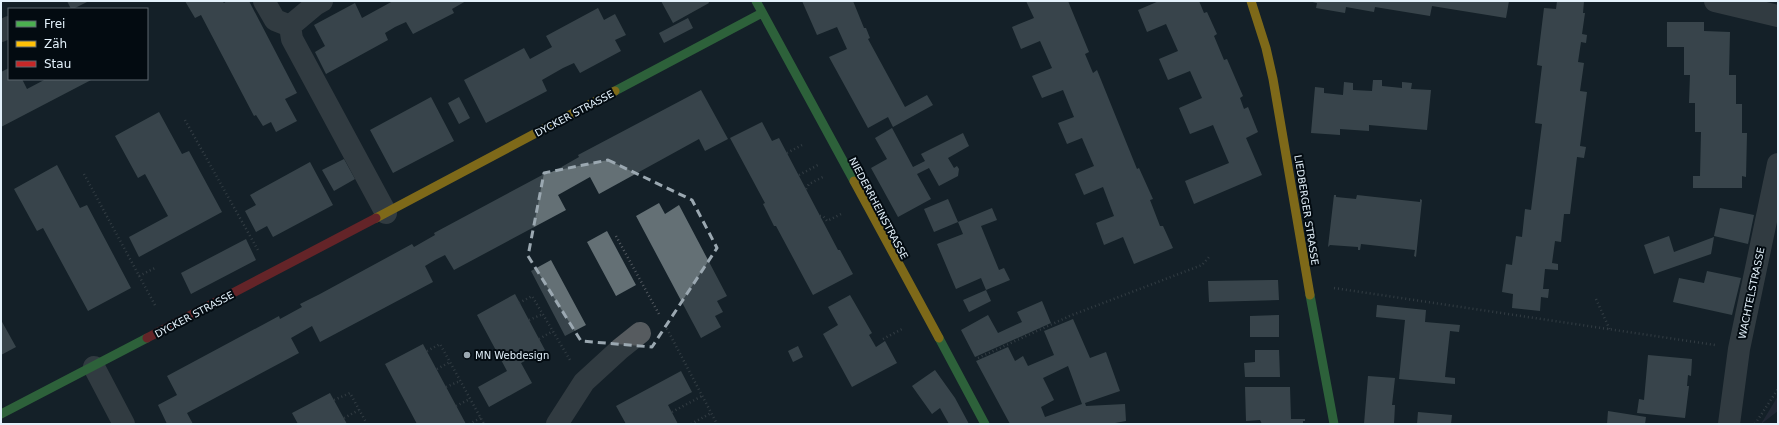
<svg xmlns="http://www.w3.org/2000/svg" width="1779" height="425" viewBox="0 0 1779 425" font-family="'DejaVu Sans',sans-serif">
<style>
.green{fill:#313246}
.building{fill:#647075;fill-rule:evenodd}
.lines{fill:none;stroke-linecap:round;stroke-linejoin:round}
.path{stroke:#575d64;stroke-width:2.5;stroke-dasharray:1 3;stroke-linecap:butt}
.street{stroke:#565b5f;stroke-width:22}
.fast{stroke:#4caf50;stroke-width:9}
.slow{stroke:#ffc107;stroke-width:9}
.jam{stroke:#c62828;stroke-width:9}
.marked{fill:none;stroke:#9ba8b1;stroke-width:3;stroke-dasharray:8 5;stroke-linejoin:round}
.poi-dot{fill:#9ba8b1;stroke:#030b11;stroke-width:1.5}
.labels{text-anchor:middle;stroke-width:4;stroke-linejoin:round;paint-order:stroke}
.street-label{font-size:10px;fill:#e3f1fb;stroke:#030b11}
.poi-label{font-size:10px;fill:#e3f1fb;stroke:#030b11;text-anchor:start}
</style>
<rect width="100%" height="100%" fill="#142028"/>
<!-- green -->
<path class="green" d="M1778 396V411L1761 424Z"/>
<!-- building -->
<path class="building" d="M67 1H89L73 9H71Z
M185 1H222L224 3 227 1H249L297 93 285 99 297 121 276 132 271 122 263 126 256 115 254 116 201 15 195 18Z
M393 1H466L452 9 454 13 413 34 406 22 395 27 385 33 388 40 326 74 315 52 325 46 314 25 355 3 362 18Z
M661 1H708L709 3 673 23Z
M802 1H853L864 28H866L870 38 868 39 905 107 927 95 933 105 893 127 888 117 868 128 829 57 847 49 837 27 817 35Z
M1026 1H1068L1089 52 1085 54 1093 73 1097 70 1137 169 1139 168 1153 199 1150 200 1160 226H1163L1173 248 1134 264 1123 237 1104 245 1096 223 1114 216 1103 187 1084 195 1075 174 1094 166 1082 138 1067 144 1058 123 1074 117 1063 90 1042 98 1032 76 1052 68 1040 41 1021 49 1012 27 1034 18Z
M1159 1H1199L1204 13 1207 12 1217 34 1214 36 1224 60 1227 59 1243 96 1240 98 1244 109 1248 107 1258 132 1246 138 1262 175 1194 204 1185 181 1229 163 1213 125 1190 134 1179 108 1202 98 1190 71 1168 80 1159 59 1178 51 1166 24 1147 32 1138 10Z
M1308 1H1509L1506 18 1432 6 1430 16 1375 7 1374 12 1346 7 1345 13 1316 8 1317 3Z
M1557 1H1584L1583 13H1585L1582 34 1587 35 1586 43 1581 42 1578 62 1584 63 1580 91 1587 92 1580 146 1586 147 1584 158 1577 157 1570 214H1564L1561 242 1555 241 1552 263 1558 264V270L1545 269 1543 289H1549L1548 298 1541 297 1540 311 1512 308 1513 294 1502 292 1506 264 1512 265 1516 236 1522 237 1525 209 1531 210 1542 124 1535 123 1542 66 1537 65 1544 8 1556 9Z
M598 8 604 20 615 14 626 35 615 40 621 51 580 73 574 63 563 68 542 80 547 91 486 123 464 80 524 48 530 59 552 47 546 36Z
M688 18 693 28 664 43 659 33Z
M1667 22H1704V31L1730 32 1729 75H1736V104H1742V133H1747L1746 177 1742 176V188H1693V176H1700L1701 132H1695V103H1689L1690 75H1684V47H1667Z
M9 68V79H22L27 89 46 79H93L1 127V72Z
M1373 80H1382V86L1402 88V82L1412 83 1411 89 1431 90 1427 130 1369 125V131L1340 129V135L1311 133 1315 87 1324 88V93L1343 95 1344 82 1353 83V90L1372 91Z
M701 90 728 139 705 151 699 139 599 194 590 177 558 195 566 210 454 270 445 255 435 260 425 266 433 282 320 342 312 326 291 338 299 353 187 413 193 424H167L158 405 177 395 167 376 279 316 280 319 302 307 300 304 320 294 412 244 414 247 435 235 434 233 546 173 547 174 558 169 579 157 578 155Z
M431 97 454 141 393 173 370 130Z
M459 97 470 118 459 124 448 103Z
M159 112 182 154 189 151 222 212 139 257 129 237 168 216 145 174 138 178 115 136Z
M762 122 772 141 779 138 838 250H840L853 274 813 295 776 226H774L763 204 765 203 730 138Z
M892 128 913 167 925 161 921 154 963 133 969 146 948 158 954 168 957 166 959 169 958 176 939 186 929 168 917 174 931 199 898 217 871 168 887 159 875 138Z
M344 159 355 179 334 191 322 170Z
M310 162 333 205 273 237 267 226 256 232 245 211 256 205 250 195Z
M57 165 80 208 87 205 131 288 88 311 43 228 37 231 14 189Z
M1334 195H1336V197L1356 199 1357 195 1420 202V199L1422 200 1416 257 1414 256 1415 250 1361 244 1360 250H1358V247L1330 245 1328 247Z
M948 199 958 222 934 232 924 209Z
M659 203 665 214 679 205 727 296 717 301 723 312 715 316 721 327 701 338 636 216Z
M992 208 997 220 981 226 999 270 1004 268 1010 280 986 290 981 278 956 289 937 244 963 234 958 222Z
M1720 208 1754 215 1748 244 1714 236Z
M607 231 636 285 616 296 587 242Z
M1669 236 1674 252 1714 237 1711 254 1654 274 1644 245Z
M246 239 256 260 191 294 181 273Z
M551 260 586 325 565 336 531 271Z
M1707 271 1741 278 1732 315 1673 302 1679 278 1704 283Z
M1278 280 1279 300 1209 302 1208 281Z
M986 290 991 301 969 312 963 300Z
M515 294 545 350 521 363 532 383 489 407 478 387 507 371 477 315Z
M850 295 872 333 869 335 876 347 885 341 897 363 852 387 823 334 838 325 828 307Z
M1042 301 1051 323 975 357 961 330 988 315 998 333 1022 322 1017 312Z
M1377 305 1426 310 1425 322 1460 325 1459 332 1450 331 1445 377 1455 378V384L1399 379 1405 320 1376 317Z
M1279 315V337H1250V316Z
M1073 319 1090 358 1106 352 1120 391 1085 403 1086 406 1125 404 1126 421 1115 423V424H1010L976 361 1008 347 1015 361 1023 356 1028 366 1054 355 1044 331ZM1068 366 1082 404 1045 417 1041 407 1054 400 1043 378Z
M1 320 16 347 1 355Z
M423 344 424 346 466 424H417L385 364Z
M798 346 803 357 793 362 788 351Z
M1255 350H1279L1280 377H1245L1244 363 1255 362Z
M1648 355 1692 359 1691 376 1688 375 1687 386H1689L1685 418 1637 413 1639 399 1644 400Z
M935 370 955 398 969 424H949L940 408 932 414 912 386Z
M681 371 692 392 668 405 678 424H626L616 406Z
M1368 376 1395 378 1392 405H1395L1394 424H1364Z
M1245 387H1290L1291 419H1305V421H1303V424H1262L1260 420 1246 421Z
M330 393 347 424H298L292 413Z
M1608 411 1646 417 1645 424H1607Z
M1418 412 1452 415 1451 424H1417Z"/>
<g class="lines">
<!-- path -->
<path class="path" d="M185 120 259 252
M787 153 804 144
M84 174 156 307
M799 175 818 165
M806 189 809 184 823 177
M820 216H823L827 221 843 213
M616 236 660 316
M139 276 155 268
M1334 288 1715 345
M1596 299 1610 330
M519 303 532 296 570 360
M529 320 543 314
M665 325 717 424
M539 339 553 331
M883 339 904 328
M427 351 440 344 484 424
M978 358 1072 315 1202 265 1209 257
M437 369 450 362
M446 387 460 381
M334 400 350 393 367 424
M456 406 470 399
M672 412 702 396
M344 418 359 410
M469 424 481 418
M691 424 711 413
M1755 424 1778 389"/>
<!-- street -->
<path class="street" d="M264 1 275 20 290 26 292 39 386 213
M1715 1 1778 16
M290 26 315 5 322 1
M1 31 9 27
M94 367 124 424
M557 424 584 382 620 349 640 333
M1729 424 1739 349 1778 164"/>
<!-- fast -->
<path class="fast" d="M756 1 854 181
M615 91 762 13
M1310 295 1334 424
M939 338 985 424
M1 414 147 338"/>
<!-- slow -->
<path class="slow" d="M1251 1 1266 48 1273 79 1310 295
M854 181 939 338
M376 218 615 91"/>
<!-- jam -->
<path class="jam" d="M147 338 376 218"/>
</g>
<!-- marked area -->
<path d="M0 0H1779V425H0ZM608 160 692 200 717 248 652 347 581 341 528 256 544 173Z" fill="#142028" fill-opacity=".55" fill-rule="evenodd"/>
<path class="marked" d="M608 160 692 200 717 248 652 347 581 341 528 256 544 173Z"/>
<!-- markers -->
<circle class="poi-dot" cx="467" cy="355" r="4"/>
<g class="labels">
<!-- street labels -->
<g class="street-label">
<text transform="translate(574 113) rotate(-28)" y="4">DYCKER STRASSE</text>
<text transform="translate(879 208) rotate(62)" y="4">NIEDERRHEINSTRASSE</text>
<text transform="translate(1307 210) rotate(81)" y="4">LIEDBERGER STRASSE</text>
<text transform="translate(1751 293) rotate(-78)" y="4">WACHTELSTRASSE</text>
<text transform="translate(194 314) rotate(-28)" y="4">DYCKER STRASSE</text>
</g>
<!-- poi labels -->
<g class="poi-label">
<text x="475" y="359">MN Webdesign</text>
</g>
</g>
<!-- border -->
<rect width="1779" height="425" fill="none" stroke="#e3f1fb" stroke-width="4"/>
<!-- legend -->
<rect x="8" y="8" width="140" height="72" fill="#030b11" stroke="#5d676f"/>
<rect x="16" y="21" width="20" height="6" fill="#4caf50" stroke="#5d676f"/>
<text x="44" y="28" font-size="12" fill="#e3f1fb">Frei</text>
<rect x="16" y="41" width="20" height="6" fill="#ffc107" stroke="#5d676f"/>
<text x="44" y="48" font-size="12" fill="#e3f1fb">Zäh</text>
<rect x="16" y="61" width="20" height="6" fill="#c62828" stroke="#5d676f"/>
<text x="44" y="68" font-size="12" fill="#e3f1fb">Stau</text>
</svg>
